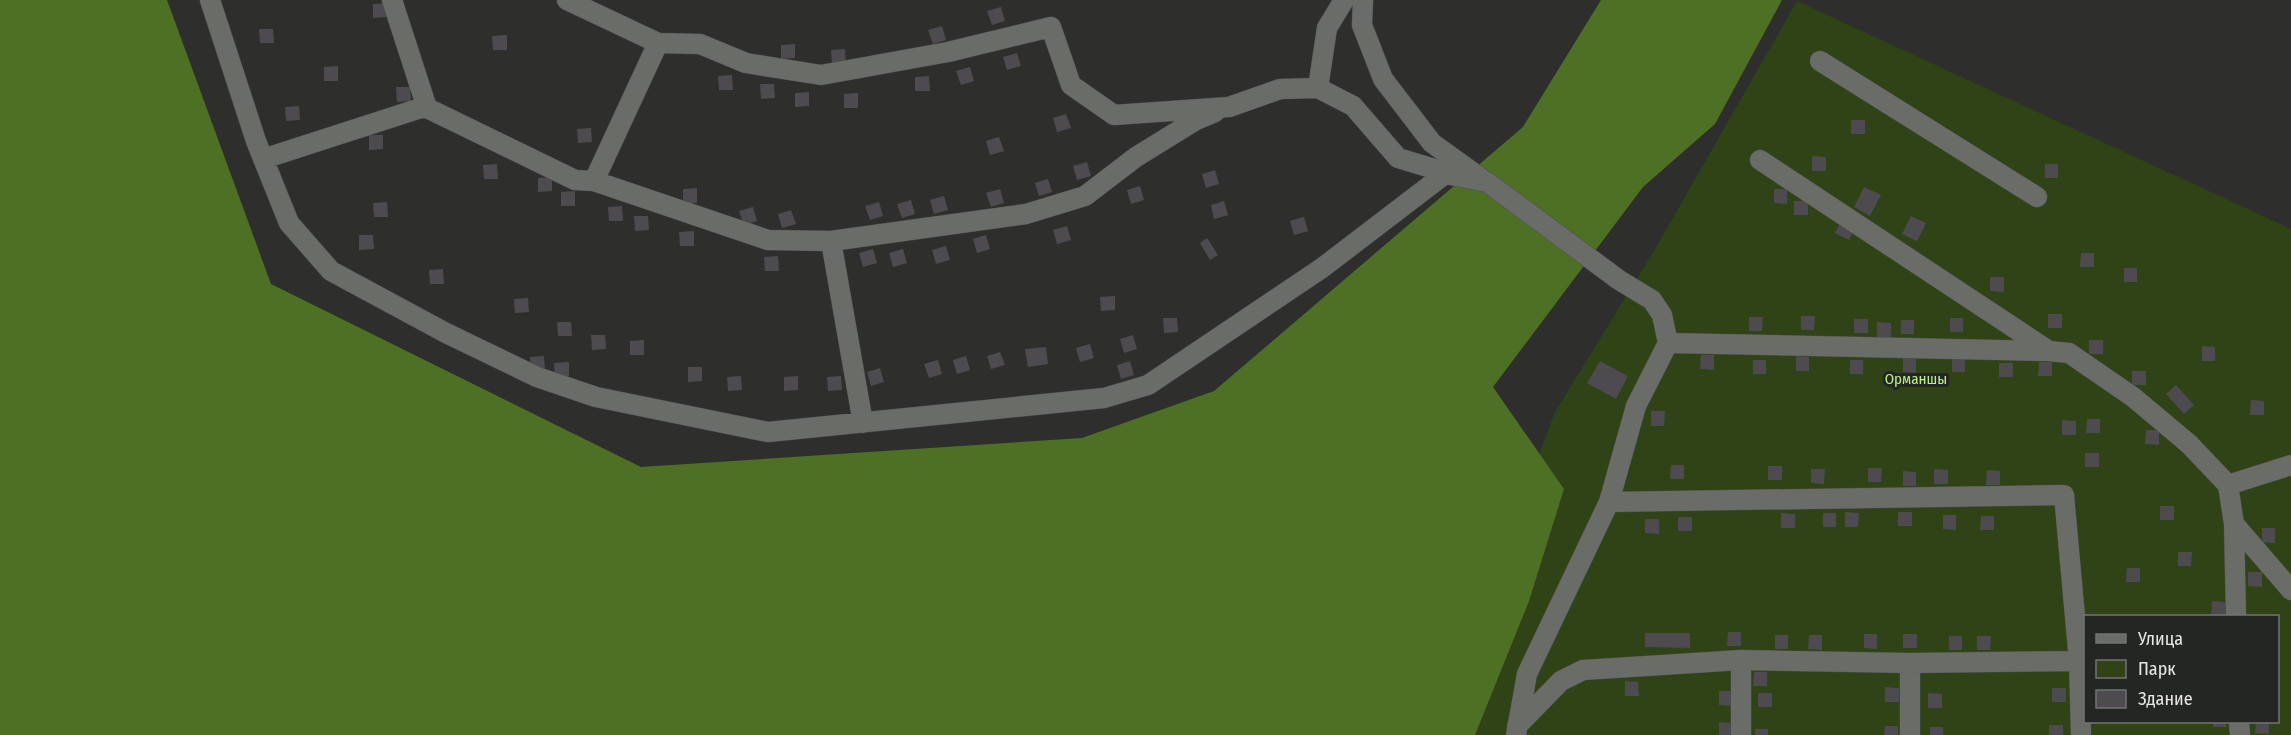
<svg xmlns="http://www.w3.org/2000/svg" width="2291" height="735" viewBox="0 0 2291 735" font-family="'Fira Sans Condensed',sans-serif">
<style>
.green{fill:#2f4316;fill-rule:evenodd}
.forest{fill:#4e7025}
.building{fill:#4d4b4f}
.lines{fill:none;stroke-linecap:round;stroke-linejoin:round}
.minor-casing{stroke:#4c4e4b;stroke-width:21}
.minor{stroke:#6a6c68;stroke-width:20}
.labels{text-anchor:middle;stroke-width:6;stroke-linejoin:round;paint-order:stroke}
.park-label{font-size:15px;fill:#bdef89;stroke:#242623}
</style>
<rect width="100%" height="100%" fill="#2e2f2c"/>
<!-- green -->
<path class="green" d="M1797 1 2291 229V735H1440V720L1555 412 1654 251ZM2086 616H2278V722H2086Z"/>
<!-- forest -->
<path class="forest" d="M0 0H167L271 284 641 467 1082 438 1214 391 1523 127 1601 0H1782L1715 124 1643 187 1493 387 1564 489 1529 601 1475 735H0Z"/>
<!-- building -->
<path class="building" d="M387 3V17L373 18V4Z
M1001 7 1005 21 992 25 987 11Z
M942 26 946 40 933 44 928 30Z
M259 29H273L274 43H260Z
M507 35V50H493L492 36Z
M795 44V58L781 59V45Z
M845 49 846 64H832L831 50Z
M1017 53 1021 66 1007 70 1003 57Z
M338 66V81H324V67Z
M970 67 974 81 961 85 956 71Z
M732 75 733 90H719L718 76Z
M929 76 930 91H915V77Z
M760 84H774L775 98 761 99Z
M396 87H410L411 101 397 102Z
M809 92V106L795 107V93Z
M858 93V108H844V94Z
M299 106 300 120 286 121 285 107Z
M1066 114 1071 128 1057 132 1053 118Z
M1851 120H1865V134H1851Z
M591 128 592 142 578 143 577 129Z
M369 135H383V149L369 150Z
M999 137 1004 151 990 155 986 141Z
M1812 156 1826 157V171H1812Z
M1087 162 1091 176 1077 180 1073 166Z
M497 164 498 179H484L483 165Z
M2045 164H2058V178H2045Z
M1215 170 1219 184 1206 188 1202 174Z
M552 177V191L538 192V178Z
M1048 179 1052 192 1039 196 1035 183Z
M1140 186 1144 200 1131 204 1127 190Z
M1864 187 1881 195 1870 216 1854 207Z
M697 188V203H683V189Z
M1000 189 1004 203 991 207 986 193Z
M1774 189H1787V204L1774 203Z
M575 191V206H561V192Z
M944 196 948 210 934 214 930 200Z
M911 200 915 214 902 218 897 204Z
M1224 201 1228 215 1214 219 1211 205Z
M1794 201H1808V215H1794Z
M387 202 388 217H374L373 203Z
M879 202 883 216 870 220 865 206Z
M622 206 623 221H609L608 207Z
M753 207 757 221 744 225 739 211Z
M791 210 796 224 782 228 778 214Z
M634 216H648L649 230 635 231Z
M1911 216 1926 223 1917 241 1902 234Z
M1304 217 1308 231 1294 235 1290 221Z
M1842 220 1856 227 1849 240 1835 233Z
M1067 226 1071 240 1057 244 1053 230Z
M694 231V246H680L679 232Z
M359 235H373L374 249 359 250Z
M986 235 990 249 977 253 973 239Z
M1207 238 1218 255 1210 260 1200 243Z
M946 246 950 260 936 264 932 250Z
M873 249 877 263 863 267 859 253Z
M903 249 907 263 893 267 889 253Z
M2081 253H2094V267H2080Z
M778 256 779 271H765L764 257Z
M2124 268H2137V282H2124Z
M443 269 444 284H430L429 270Z
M1990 277H2004V292L1990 291Z
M1115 296V310L1101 311 1100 297Z
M528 298 529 312 515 313 514 299Z
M2048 314H2062V328H2048Z
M1801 316H1815L1814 330H1801Z
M1749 317H1763L1762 331H1749Z
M1163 318H1177L1178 332 1164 333Z
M1950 318H1963V332H1950Z
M1854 319H1868V333H1854Z
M1901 320H1914V334H1901Z
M557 322H571L572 336H558Z
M1877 322 1891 323V337H1877Z
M591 335H605L606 349 592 350Z
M1133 335 1137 349 1124 353 1120 339Z
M644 340V355H630V341Z
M2089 340H2103V354H2089Z
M1090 344 1094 358 1080 362 1076 348Z
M2202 346 2215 347V361H2202Z
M1046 347 1048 364 1028 367 1025 349Z
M1000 352 1005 365 991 369 987 356Z
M1701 355H1714V370L1700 369Z
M544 356 545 370 531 371 530 357Z
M966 356 970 370 957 374 953 360Z
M1796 356 1809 357V371H1796Z
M1903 358H1916V373L1903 372Z
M1952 358H1965V372H1952Z
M938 360 942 374 929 378 924 364Z
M1753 360H1766V374H1753Z
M1850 360H1863V374H1850Z
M1130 361 1134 375 1121 379 1117 365Z
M1600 361 1628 376 1616 399 1587 383Z
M569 362V376L555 377 554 363Z
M2039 362H2052V376H2038Z
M1999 363H2013V377H1999Z
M688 367H702V381L688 382Z
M880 368 884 382 871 386 867 372Z
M2132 371H2146V385H2132Z
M741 376 742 390 728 391 727 377Z
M798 376V390L784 391V377Z
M841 376 842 390 828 391 827 377Z
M2176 385 2194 405 2184 414 2166 394Z
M2251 400 2264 401V415H2250Z
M1651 411H1665L1664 426H1651Z
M2087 419H2100V433H2086Z
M2062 420 2076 421V435H2062Z
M2146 430H2159V445L2145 444Z
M2085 453H2099V467H2085Z
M1671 465H1684V479H1670Z
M1768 466H1782V480H1768Z
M1868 468H1882L1881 482H1868Z
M1811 469H1825L1824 484 1811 483Z
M1934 469 1948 470V484H1934Z
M1987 470 2000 471V485H1986Z
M1903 471 1916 472V486H1903Z
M2160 506H2174V520H2160Z
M1845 512 1859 513 1858 527H1845Z
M1898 512H1912V526H1898Z
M1781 513 1795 514V528H1781Z
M1823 513H1836V527H1823Z
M1943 515H1956V530L1943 529Z
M1981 516H1994V530H1980Z
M1678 517H1692V531H1678Z
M1645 519H1659V534L1645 533Z
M2262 528H2275V543L2262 542Z
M2178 552H2192L2191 566H2178Z
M2127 568H2140V582H2126Z
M2248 572H2262V587L2248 586Z
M2212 601 2225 602V616H2211Z
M1728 632H1741V646H1727Z
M1645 633H1690V648L1645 647Z
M1864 634H1877V649L1864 648Z
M1903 634H1917V648H1903Z
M1775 635H1788V649H1775Z
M1809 635H1822V650L1808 649Z
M1949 636H1962V650H1949Z
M1977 636H1991L1990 650H1977Z
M1754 672H1767V686H1753Z
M1625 681 1638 682 1639 696H1625Z
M1885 687 1899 688V702H1885Z
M2052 688H2066V702H2052Z
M1719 691H1733V706L1719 705Z
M1758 693H1772V707H1758Z
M1928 693 1942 694V708H1928Z
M1719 722 1733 723V735H1719Z
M2213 722H2226V727H2213Z
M2256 722H2269V734L2255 733Z
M2049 725H2063V735H2049Z
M1885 726H1898V735H1884Z
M1930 727H1943V735H1930Z
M1755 729H1768V735H1755Z"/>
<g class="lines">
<!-- minor casing -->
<g class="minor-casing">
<path id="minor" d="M210 0 256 141 289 223 331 271 446 333 537 377 596 397 768 432 1104 398 1148 385 1322 268 1445 174 1487 182 1619 280 1652 300 1662 315 1668 343 1636 406 1609 502 1527 674 1516 735
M392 0 427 108 575 180 594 181
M567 0 658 43
M1363 0 1362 25 1383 79 1432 143 1482 179
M1820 61 2037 197
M1318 88 1327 28 1344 0
M263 159 427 106
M1760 160 2049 351 2069 353 2133 397 2189 444 2228 485 2234 524 2236 616
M831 241 1026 214 1085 196 1136 157 1196 120 1215 112
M1668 343 2049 351
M863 423 831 241 768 240 594 181 658 43 700 44 746 63 821 75 948 52 1051 27 1071 85 1114 115 1229 107 1280 89 1318 88 1353 106 1398 158 1441 171 1445 174
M2228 485 2291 465
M1609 502 2064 495 2079 661 2081 735
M2234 524 2291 590
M1741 660V735
M2239 722 2240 735
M1517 726 1561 681 1583 670 1741 660 1910 663 2079 661
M1910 735V663"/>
</g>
<!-- minor -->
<use href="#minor" class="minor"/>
</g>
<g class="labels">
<!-- park labels -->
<g class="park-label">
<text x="1916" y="384">Орманшы</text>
</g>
</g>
<!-- legend -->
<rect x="2084" y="615" width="195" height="108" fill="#242623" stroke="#727471" stroke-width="1.5"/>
<rect x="2096" y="634" width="30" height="9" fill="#6a6c68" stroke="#727471" stroke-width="1.5"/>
<text x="2138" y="645" font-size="18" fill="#e7e8e6">Улица</text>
<rect x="2096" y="660" width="30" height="18" fill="#2f4316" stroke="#727471" stroke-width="1.5"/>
<text x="2138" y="675" font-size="18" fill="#e7e8e6">Парк</text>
<rect x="2096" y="690" width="30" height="18" fill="#4d4b4f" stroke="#727471" stroke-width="1.5"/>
<text x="2138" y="705" font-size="18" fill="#e7e8e6">Здание</text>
</svg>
